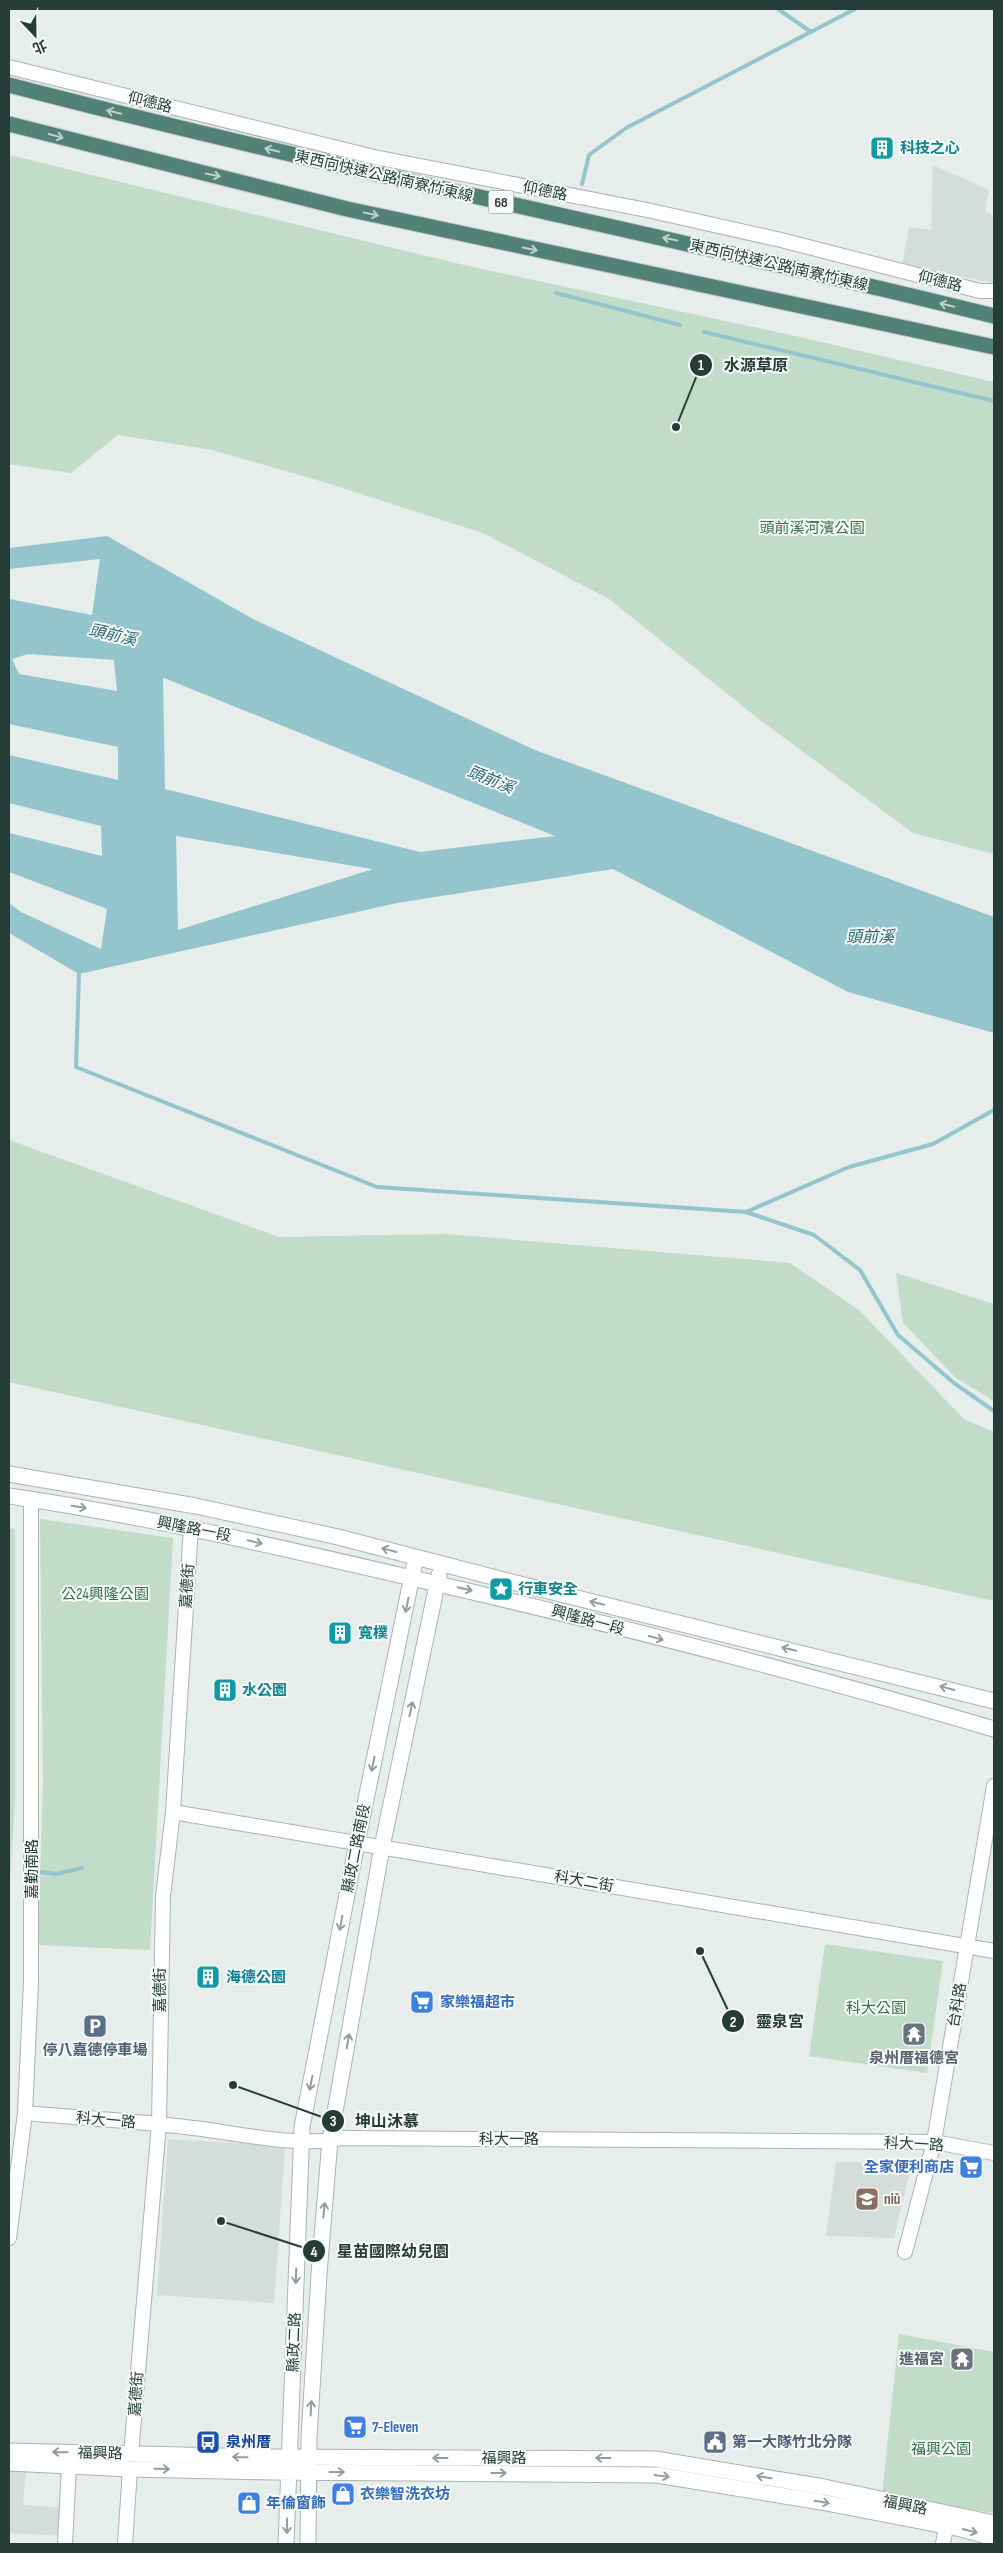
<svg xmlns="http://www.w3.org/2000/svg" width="1003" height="2553" viewBox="0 0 1003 2553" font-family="'Sofia Sans Condensed','Noto Sans TC',sans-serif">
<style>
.built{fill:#d4ddd9}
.green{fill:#c1dcc8}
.water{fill:#94c4cc;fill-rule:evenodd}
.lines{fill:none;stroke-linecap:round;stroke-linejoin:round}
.stream{stroke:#94c4cc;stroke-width:4}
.minor-casing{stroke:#a9b5b1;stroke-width:16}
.tertiary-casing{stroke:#a9b5b1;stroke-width:17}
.trunk-casing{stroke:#c2c9c7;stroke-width:17}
.minor{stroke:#fff;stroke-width:14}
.tertiary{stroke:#fff;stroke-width:15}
.trunk{stroke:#528276;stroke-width:15}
.oneway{stroke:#bdd0ca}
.oneway2{stroke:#929e9b}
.labels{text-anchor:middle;stroke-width:4;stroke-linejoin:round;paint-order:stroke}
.shield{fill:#f6faf8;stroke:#647671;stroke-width:1}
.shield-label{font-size:14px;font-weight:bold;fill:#263d37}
.street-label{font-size:15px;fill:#263d37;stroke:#f6faf8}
.culture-label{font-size:15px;font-weight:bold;fill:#0d838f;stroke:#f6faf8;text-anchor:start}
.park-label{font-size:15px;fill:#35704b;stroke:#f6faf8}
.shop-label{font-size:15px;font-weight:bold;fill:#366cbe;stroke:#f6faf8;text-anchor:start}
.service-label{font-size:15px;font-weight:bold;fill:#4e5e75;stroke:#f6faf8}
.worship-label{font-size:15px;font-weight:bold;fill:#5b616d;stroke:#f6faf8}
.education-label{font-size:15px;font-weight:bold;fill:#785e54;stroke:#f6faf8;text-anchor:start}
.transit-label{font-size:15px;font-weight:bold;fill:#164399;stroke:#f6faf8;text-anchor:start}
.water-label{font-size:16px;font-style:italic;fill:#266773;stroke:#f6faf8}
.leader{fill:none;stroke:#263d37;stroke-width:2}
.callout-dot{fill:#263d37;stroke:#f6faf8;stroke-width:2}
.mark-label{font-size:15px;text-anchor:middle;font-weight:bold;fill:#fff}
.callout-label{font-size:16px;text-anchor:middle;font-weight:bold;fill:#263d37;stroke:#f6faf8;stroke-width:4;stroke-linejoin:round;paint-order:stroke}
</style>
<rect width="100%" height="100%" fill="#e6edea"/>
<!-- built -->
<path class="built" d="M933 165 989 190 985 212 994 215V283L902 265 909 227 931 230Z
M168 2139 285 2146 274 2303 157 2295Z
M836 2162 912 2163 894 2238 826 2236Z
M9 2468 26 2469 23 2505 65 2508 63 2536 9 2533Z"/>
<!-- green -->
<path class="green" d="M9 155 468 266 791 335 994 382V854L913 833 760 720 609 599 483 533 320 481 212 450 118 435 71 473 9 464Z
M9 1140 279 1237 447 1234 790 1263 859 1310 964 1419 994 1432V1601L9 1382Z
M896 1273 994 1304V1401L956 1378 903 1323Z
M40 1519 173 1538 150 1950 38 1945 43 1783Z
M9 1528 15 1529V1800L9 1899Z
M825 1944 943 1961 927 2073 809 2056Z
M899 2334 994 2352V2513L882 2495Z"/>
<!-- water -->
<path class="water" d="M107 536 253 619 535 750 994 917V1033L848 992 613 869 397 903 79 974 9 933V903L21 912 101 949 107 909 9 872V833L102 856 101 826 9 803V755L118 780V747L9 724V599L92 615 100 559 9 569V548ZM28 654 114 660 117 691 19 674 12 659ZM163 678H164L555 836 420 852 165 789ZM176 836 372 869H373L178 930Z"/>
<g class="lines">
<!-- stream -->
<path class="stream" d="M778 9 811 32
M582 184 589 155 626 128 855 9
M556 293 680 325
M704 332 994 401
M79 974 76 1067 377 1187 746 1212 814 1235 860 1270 898 1335 954 1383 994 1411
M746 1212 849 1167 933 1144 994 1110
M41 1872 56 1874 82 1868"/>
<!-- minor casing -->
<g class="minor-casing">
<path id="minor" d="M9 67 374 157 647 210 781 240 980 291H994
M173 1812 994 1951
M25 2113C81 2118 137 2121 193 2128 239 2133 297 2148 342 2138L934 2142 994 2153
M9 2238 25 2113 31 1982V1499
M905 2252 934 2142 994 1786
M131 2454 159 2124 163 1896 173 1812 191 1527
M65 2544 69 2466
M125 2544 130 2469
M943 2544 948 2515"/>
</g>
<!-- tertiary casing -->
<g class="tertiary-casing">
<path id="tertiary" d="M9 1474 196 1506 338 1537 516 1583 994 1701
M9 1496C153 1517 295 1551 438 1584 624 1627 811 1675 994 1729
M9 2451 271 2457 655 2459 824 2487 994 2523
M9 2463 130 2469 272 2472 657 2475 821 2502 961 2529 994 2538
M286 2544 302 2127 357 1843 414 1566
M308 2544 309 2438 319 2274 330 2140 382 1847 439 1575"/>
</g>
<!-- trunk casing -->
<g class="trunk-casing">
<path id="trunk" d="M9 85C335 170 667 235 994 316
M9 124 347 209 994 347"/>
</g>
<!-- minor -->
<use href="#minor" class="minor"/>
<!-- tertiary -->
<use href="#tertiary" class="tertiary"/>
<!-- trunk -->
<use href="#trunk" class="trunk"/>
</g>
<!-- one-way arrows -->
<defs><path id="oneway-shaft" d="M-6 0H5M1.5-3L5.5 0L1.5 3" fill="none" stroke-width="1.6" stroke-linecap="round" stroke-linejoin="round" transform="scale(1.25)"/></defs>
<g class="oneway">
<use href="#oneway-shaft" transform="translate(114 112) rotate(-166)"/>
<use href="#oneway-shaft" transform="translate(56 136) rotate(15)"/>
<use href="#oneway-shaft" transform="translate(272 150) rotate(-166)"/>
<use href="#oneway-shaft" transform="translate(213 175) rotate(12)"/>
<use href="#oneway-shaft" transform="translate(371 214) rotate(12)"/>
<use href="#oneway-shaft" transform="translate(670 239) rotate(-168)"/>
<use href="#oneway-shaft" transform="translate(530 249) rotate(12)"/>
<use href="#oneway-shaft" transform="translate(947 305) rotate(-166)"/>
</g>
<g class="oneway2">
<use href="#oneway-shaft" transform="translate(79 1507) rotate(10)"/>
<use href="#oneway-shaft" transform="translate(255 1542) rotate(13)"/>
<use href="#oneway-shaft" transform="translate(389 1550) rotate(-165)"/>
<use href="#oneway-shaft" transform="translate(465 1589) rotate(13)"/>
<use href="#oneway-shaft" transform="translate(597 1603) rotate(-166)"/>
<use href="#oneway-shaft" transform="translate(407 1605) rotate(102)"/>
<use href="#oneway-shaft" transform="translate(656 1638) rotate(15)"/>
<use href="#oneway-shaft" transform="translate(789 1649) rotate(-166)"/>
<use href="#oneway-shaft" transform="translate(947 1688) rotate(-165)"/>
<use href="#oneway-shaft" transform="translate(411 1709) rotate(-78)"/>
<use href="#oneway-shaft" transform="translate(373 1764) rotate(102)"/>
<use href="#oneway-shaft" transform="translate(341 1923) rotate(101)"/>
<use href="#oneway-shaft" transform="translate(348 2041) rotate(-80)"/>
<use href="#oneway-shaft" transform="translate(311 2083) rotate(101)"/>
<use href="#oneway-shaft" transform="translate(324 2210) rotate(-85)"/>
<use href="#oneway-shaft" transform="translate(296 2276) rotate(92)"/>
<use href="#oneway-shaft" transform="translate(311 2408) rotate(-87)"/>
<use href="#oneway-shaft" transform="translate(60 2452) rotate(-179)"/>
<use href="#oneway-shaft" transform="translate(240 2457) rotate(-179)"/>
<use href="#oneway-shaft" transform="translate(440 2458) rotate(-180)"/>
<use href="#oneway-shaft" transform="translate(603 2458) rotate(-180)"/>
<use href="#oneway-shaft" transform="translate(162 2469) rotate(1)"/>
<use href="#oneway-shaft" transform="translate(337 2472)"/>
<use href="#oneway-shaft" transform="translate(499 2473)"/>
<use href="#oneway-shaft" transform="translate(662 2476) rotate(8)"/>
<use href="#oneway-shaft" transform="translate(764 2477) rotate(-170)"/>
<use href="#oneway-shaft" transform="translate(822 2502) rotate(10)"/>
<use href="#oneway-shaft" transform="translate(287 2526) rotate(91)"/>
<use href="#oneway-shaft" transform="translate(970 2531) rotate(15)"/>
</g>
<!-- icons -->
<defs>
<g id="building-square" transform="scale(1.25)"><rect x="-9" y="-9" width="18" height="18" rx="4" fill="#0f9aa8" stroke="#f6faf8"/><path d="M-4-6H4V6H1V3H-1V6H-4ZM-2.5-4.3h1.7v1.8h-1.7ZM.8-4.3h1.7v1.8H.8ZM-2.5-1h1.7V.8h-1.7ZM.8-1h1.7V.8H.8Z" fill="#fff"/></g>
<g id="sight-square" transform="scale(1.25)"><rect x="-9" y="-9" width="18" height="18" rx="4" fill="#0f9aa8" stroke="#f6faf8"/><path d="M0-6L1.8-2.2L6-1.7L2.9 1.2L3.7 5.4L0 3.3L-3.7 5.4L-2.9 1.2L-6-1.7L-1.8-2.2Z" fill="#fff"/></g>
<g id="supermarket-square" transform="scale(1.25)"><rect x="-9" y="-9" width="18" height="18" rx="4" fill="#3f7fe0" stroke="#f6faf8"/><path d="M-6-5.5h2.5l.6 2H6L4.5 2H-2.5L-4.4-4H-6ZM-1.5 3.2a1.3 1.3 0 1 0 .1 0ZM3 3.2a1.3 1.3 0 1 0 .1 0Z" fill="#fff"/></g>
<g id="parking-square" transform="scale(1.25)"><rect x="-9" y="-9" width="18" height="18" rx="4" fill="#5c6f8a" stroke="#f6faf8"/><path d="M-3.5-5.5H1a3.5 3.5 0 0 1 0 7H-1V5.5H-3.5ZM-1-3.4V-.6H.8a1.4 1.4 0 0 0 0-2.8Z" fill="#fff"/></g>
<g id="temple-square" transform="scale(1.25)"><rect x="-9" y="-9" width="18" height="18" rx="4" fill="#6b7280" stroke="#f6faf8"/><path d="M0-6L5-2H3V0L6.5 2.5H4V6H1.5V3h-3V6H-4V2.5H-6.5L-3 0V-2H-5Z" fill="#fff"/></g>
<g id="school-square" transform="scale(1.25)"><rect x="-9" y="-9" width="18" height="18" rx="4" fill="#8d6e63" stroke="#f6faf8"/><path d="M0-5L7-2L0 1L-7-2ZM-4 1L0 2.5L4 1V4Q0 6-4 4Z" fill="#fff"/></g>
<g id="bus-square" transform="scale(1.25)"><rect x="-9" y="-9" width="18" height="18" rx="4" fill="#1a4fb4" stroke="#f6faf8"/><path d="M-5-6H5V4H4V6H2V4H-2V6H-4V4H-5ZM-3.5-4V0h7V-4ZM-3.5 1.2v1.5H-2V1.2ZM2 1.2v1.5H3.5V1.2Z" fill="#fff"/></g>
<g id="civic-square" transform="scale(1.25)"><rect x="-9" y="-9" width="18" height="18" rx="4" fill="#5c6f8a" stroke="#f6faf8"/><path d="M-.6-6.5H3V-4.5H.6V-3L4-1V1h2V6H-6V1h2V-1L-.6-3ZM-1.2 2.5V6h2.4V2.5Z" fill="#fff"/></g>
<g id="shop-square" transform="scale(1.25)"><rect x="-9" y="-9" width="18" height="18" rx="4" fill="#3f7fe0" stroke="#f6faf8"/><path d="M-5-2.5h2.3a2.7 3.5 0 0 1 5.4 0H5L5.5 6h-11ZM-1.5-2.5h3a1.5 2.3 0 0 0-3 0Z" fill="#fff"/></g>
</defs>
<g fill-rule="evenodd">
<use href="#building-square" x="882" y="148"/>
<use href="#sight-square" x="501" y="1589"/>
<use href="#building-square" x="340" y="1633"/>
<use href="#building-square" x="225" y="1690"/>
<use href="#building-square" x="208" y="1977"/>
<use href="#supermarket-square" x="422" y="2002"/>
<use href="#parking-square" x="95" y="2026"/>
<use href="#temple-square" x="914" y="2034"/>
<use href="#supermarket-square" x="971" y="2167"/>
<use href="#school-square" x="867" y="2199"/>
<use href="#temple-square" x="962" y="2359"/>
<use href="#supermarket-square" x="355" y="2427"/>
<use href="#bus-square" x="208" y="2442"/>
<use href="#civic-square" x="715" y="2442"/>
<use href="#shop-square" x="343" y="2494"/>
<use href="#shop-square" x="249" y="2503"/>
</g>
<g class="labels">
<!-- shield labels -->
<rect class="shield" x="488.5" y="190.5" width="25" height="23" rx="4"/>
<g class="shield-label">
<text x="501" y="207">68</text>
</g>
<!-- street labels -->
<g class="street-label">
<text transform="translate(150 102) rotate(14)" y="5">仰德路</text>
<text transform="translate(384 176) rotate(13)" y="5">東西向快速公路 南寮竹東線</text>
<text transform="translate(545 191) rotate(11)" y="5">仰德路</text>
<text transform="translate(779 265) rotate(13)" y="5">東西向快速公路 南寮竹東線</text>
<text transform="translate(940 281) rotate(14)" y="5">仰德路</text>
<text transform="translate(194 1529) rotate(11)" y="5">興隆路一段</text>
<text transform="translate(187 1586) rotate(-86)" y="5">嘉德街</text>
<text transform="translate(588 1620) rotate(15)" y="5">興隆路一段</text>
<text transform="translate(356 1848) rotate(-79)" y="5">縣政二路南段</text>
<text transform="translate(32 1869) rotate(-90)" y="5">嘉勤南路</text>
<text transform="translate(584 1881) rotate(10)" y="5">科大二街</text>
<text transform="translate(160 1990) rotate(-90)" y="5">嘉德街</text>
<text transform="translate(957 2005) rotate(-80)" y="5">台科路</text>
<text transform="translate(106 2120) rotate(5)" y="5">科大一路</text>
<text x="509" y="2144">科大一路</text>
<text transform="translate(914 2144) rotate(3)" y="5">科大一路</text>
<text transform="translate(294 2342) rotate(-88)" y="5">縣政二路</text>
<text transform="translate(136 2394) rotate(-86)" y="5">嘉德街</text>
<text transform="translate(100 2453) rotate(1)" y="5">福興路</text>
<text x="504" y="2463">福興路</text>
<text transform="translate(905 2505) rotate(11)" y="5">福興路</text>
</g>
<!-- culture labels -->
<g class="culture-label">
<text x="900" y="153">科技之心</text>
<text x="518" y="1594">行車安全</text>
<text x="358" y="1638">寬樸</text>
<text x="242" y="1695">水公園</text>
<text x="226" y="1982">海德公園</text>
</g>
<!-- park labels -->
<g class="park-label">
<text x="812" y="533">頭前溪河濱公園</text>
<text x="105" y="1599">公24興隆公園</text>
<text x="876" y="2013">科大公園</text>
<text x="941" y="2454">福興公園</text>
</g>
<!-- shop labels -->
<g class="shop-label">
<text x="440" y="2007">家樂福超市</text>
<text x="954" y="2172" text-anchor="end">全家便利商店</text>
<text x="372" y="2432">7-Eleven</text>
<text x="360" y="2499">衣樂智洗衣坊</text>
<text x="266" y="2508">年倫窗飾</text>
</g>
<!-- service labels -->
<g class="service-label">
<text x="95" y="2055">停八嘉德停車場</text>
<text x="732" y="2447" text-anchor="start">第一大隊竹北分隊</text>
</g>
<!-- worship labels -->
<g class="worship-label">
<text x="914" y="2063">泉州厝福德宮</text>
<text x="944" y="2364" text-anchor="end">進福宮</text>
</g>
<!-- education labels -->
<g class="education-label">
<text x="884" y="2204">niǔ</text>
</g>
<!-- transit labels -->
<g class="transit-label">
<text x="226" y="2447">泉州厝</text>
</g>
<!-- water labels -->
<g class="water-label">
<text transform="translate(113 634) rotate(13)" y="6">頭前溪</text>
<text transform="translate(491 779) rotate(22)" y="6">頭前溪</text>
<text x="870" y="942">頭前溪</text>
</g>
</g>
<!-- callouts -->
<path class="leader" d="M676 427L701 365M700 1951L733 2021M233 2085L333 2121M221 2221L314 2251"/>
<g class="callout-dot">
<circle cx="676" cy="427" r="5"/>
<circle cx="700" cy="1951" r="5"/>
<circle cx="233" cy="2085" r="5"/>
<circle cx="221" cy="2221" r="5"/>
<circle cx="701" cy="365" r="12"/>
<circle cx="733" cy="2021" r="12"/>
<circle cx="333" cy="2121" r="12"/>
<circle cx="314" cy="2251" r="12"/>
</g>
<g class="mark-label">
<text x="701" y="370">1</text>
<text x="733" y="2027">2</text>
<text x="333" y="2126">3</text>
<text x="314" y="2257">4</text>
</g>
<g class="callout-label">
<text x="756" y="371">水源草原</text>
<text x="780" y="2027">靈泉宮</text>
<text x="387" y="2127">坤山沐慕</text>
<text x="393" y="2257">星苗國際幼兒園</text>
</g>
<!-- border -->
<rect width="1003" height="2553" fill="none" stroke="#263d37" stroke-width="20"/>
<!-- north arrow -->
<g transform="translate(35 35) rotate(158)" stroke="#f6faf8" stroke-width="4" paint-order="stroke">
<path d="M0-4L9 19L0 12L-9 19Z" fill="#263d37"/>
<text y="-8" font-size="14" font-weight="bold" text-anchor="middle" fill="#263d37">北</text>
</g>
</svg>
